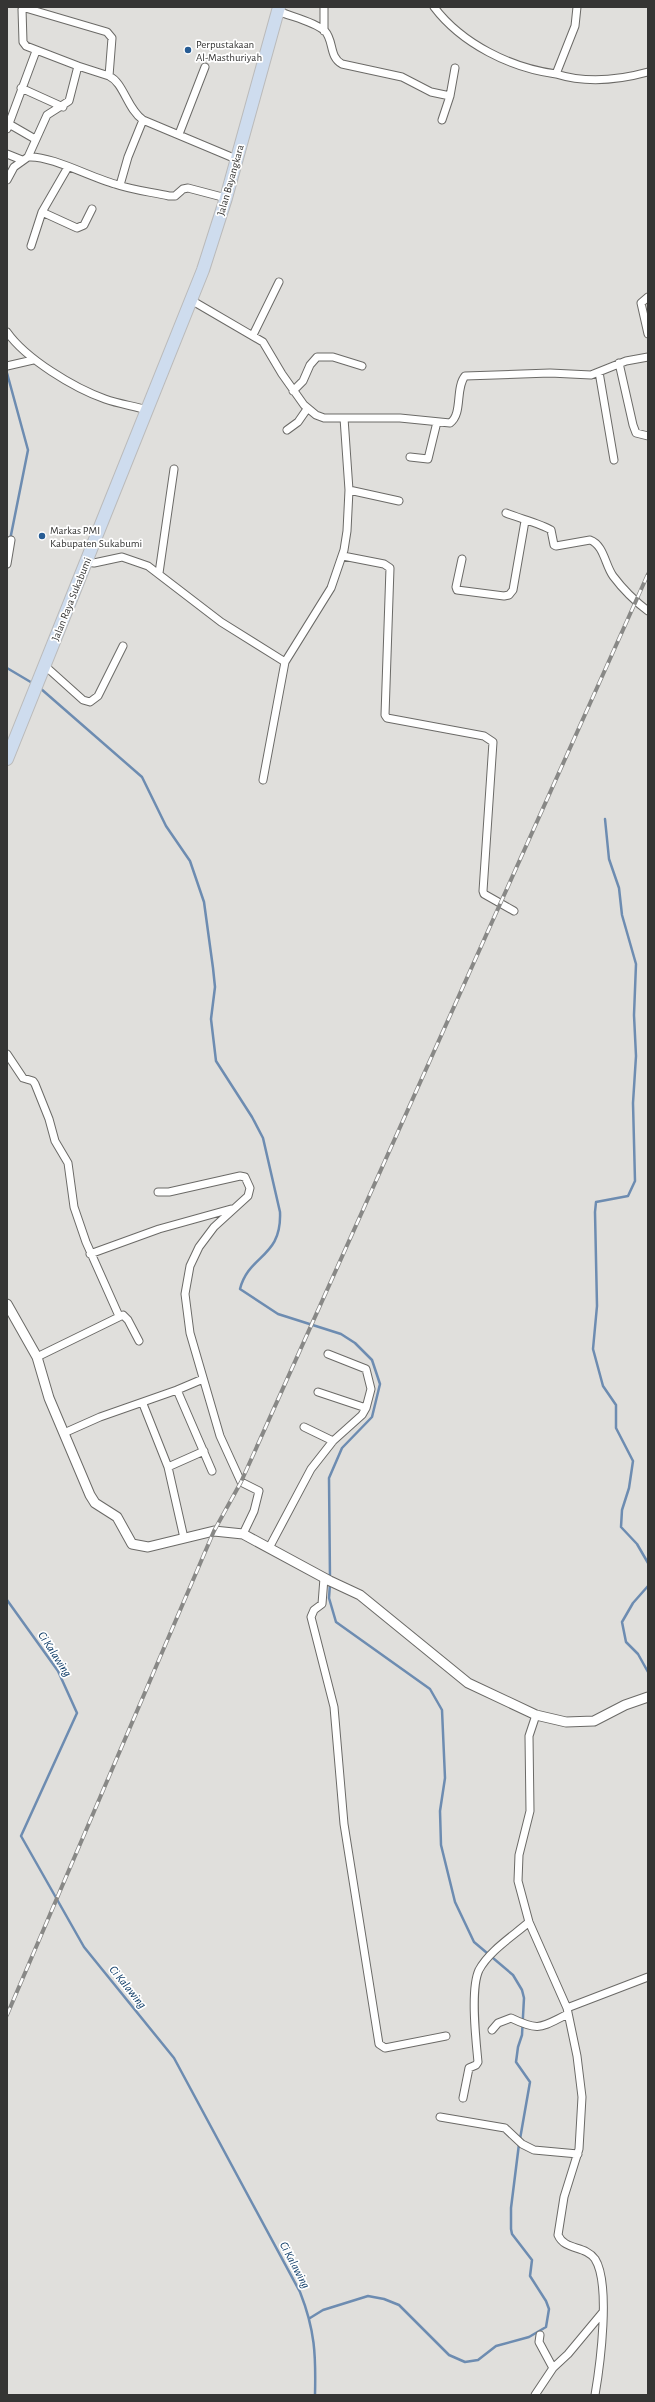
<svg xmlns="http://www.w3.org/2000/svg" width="655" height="2402" viewBox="0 0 655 2402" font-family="'Alegreya Sans',sans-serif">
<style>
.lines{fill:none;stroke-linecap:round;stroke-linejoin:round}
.stream{stroke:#6d8cb1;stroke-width:2.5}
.minor-casing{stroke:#6b6a67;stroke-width:9}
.tertiary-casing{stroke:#6b6a67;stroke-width:11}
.trunk-casing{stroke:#bababa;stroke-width:14}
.minor{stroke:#fff;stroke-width:7}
.tertiary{stroke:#fff;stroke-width:9}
.trunk{stroke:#cedcee;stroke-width:12}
.rail-casing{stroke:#888886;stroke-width:4}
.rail{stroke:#fff;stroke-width:2.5;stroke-dasharray:8;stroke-linecap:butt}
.poi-dot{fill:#275c94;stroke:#fff;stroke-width:1.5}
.labels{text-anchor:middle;stroke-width:3.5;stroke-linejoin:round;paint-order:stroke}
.poi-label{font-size:11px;fill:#353534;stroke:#fff;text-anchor:start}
.street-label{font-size:11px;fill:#353534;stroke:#fff}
.water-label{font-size:12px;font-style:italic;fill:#00315f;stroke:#fff}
</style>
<rect width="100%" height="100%" fill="#e0dfdc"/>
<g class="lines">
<!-- stream -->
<path class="stream" d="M7 373 28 450 10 540
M7 668 34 684
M40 688 142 777 166 826 190 861 204 902 213 968 215 987 211 1019 216 1061 252 1117 263 1138 280 1212C282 1258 249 1254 240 1289L278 1314 341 1334 355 1343 372 1360 380 1384 372 1417 342 1448 329 1478 330 1579
M605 819 609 859 619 888 622 915 636 964 634 1015 636 1056 633 1103 635 1181 628 1196 596 1202 595 1212 597 1306 593 1349 603 1386 616 1405V1428L633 1461 629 1488 622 1510 621 1527 637 1544 648 1563
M330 1584 329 1598 336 1622 430 1689 442 1710 445 1778 440 1811 441 1845 455 1902 474 1942 513 1975 522 1990 524 1998 522 2035 518 2047 516 2062 530 2082 520 2139
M648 1586 633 1603 622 1622 626 1642 638 1654 648 1672
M7 1600 58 1671 77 1713 21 1836 84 1947 174 2058 300 2292C315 2330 316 2355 315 2395
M310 2318 323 2310 368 2296 384 2299 399 2305 449 2355 465 2362 478 2360 496 2346 529 2337 546 2327 549 2309 546 2301 530 2276 532 2260 512 2234 511 2229V2208L519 2144"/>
<!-- minor casing -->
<g class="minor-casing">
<path id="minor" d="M22 7 107 32 112 38 109 76C124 83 127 109 143 120L236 159
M324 7V31
M434 7C462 44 511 68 556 74
M577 7 575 26 556 74C585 83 619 80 648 72
M22 9 23 42 26 46 78 66
M278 11C292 17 313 21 325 31 334 41 329 57 342 64L402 77 431 92 450 96
M21 88 63 107
M442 120 450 96 455 68
M9 124 35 139
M7 129 36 51
M179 134 205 67
M7 154 22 160
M28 157C50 155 92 178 115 184 132 190 151 192 169 196H175L183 189 188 188 226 198
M7 180 14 167 28 157 47 115 69 101 78 66 109 76
M120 185 128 157 143 120
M42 212 77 228 84 225 92 209
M31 246 42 212 68 167
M648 297 641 303 648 334
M191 300 263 342 282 374 304 405 316 415 324 418H400L450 423C463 414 455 388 465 376L550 373 591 375 626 361 648 357
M7 332C26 359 74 388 105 399 119 404 134 406 147 410
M253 335 279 282
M619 363 633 425 636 433 648 436
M7 366 33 360
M599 372 614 460
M293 391 303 381 310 365 317 357H333L362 366
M287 430 298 422 307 409
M410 457 428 459 437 422
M349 490 399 501
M506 513C518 518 542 524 551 530L554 545 556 546 590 540C604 545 605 565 613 576 622 588 636 602 648 611
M343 556 384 564 390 568 385 715 387 718 484 736 493 742 483 891 484 894 514 911
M462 559 456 587 457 590 504 596 509 595 513 590 525 521
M86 562 94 563 122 557 148 566 221 622 285 662
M7 564 11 540
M159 573 174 469
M44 665 83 700 90 702 98 696 123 646
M263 780 285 662 331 588 344 550 347 531 349 490 344 418
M7 1054 23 1078 33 1081 35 1084 49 1119 55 1141 68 1163 74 1207 86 1242 119 1316
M158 1192H169L240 1176 245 1177 250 1188 248 1196 214 1227 199 1247 190 1266 185 1294 190 1333 220 1436 241 1482 259 1491 254 1511 243 1534
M90 1254 159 1229 231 1209
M37 1357 123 1315 128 1320 139 1341
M177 1390 203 1379
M318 1392 366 1408
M143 1404 168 1467 204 1451
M304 1427 333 1441
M64 1433 100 1417 177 1390 212 1471
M168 1467 184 1538
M269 1548 311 1469 333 1441 362 1415 366 1408 371 1389 366 1369 328 1354
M324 1578 322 1604 314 1610 311 1617 334 1707 344 1824 379 2044 385 2048 446 2036
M536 1715 529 1736 530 1811 519 1855 518 1881 529 1922 567 2008 577 2056 582 2097 579 2149 564 2197 558 2235C565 2251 585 2245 595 2259 611 2284 600 2366 595 2395
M567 2008 648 1977
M492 2030 498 2023 511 2018C540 2032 541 2027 568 2014
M463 2098 469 2068 476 2065 478 2062C476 2041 470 1989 479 1970 489 1951 513 1936 529 1922
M440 2117 505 2128 522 2144 534 2150 578 2154
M540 2335 539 2342 553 2368
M535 2395 553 2368 568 2354 603 2312"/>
</g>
<!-- tertiary casing -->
<g class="tertiary-casing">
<path id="tertiary" d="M7 1304 37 1357 49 1398 90 1495 95 1503 117 1517 132 1544 148 1547 214 1531 243 1534 330 1581 360 1595 468 1683 536 1715 566 1722 594 1721 625 1705 648 1697"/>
</g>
<!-- trunk casing -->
<g class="trunk-casing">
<path id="trunk" d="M7 759 203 270 226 198 279 7"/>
</g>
<!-- minor -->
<use href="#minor" class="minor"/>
<!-- tertiary -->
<use href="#tertiary" class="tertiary"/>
<!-- trunk -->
<use href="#trunk" class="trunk"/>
<!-- rail casing -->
<g class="rail-casing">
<path id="rail" d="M7 2015 214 1531 241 1482 648 574"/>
</g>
<!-- rail -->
<use href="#rail" class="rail"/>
</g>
<!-- markers -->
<g class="poi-dot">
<circle cx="188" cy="50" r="4"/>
<circle cx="42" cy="536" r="4"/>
</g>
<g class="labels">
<!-- poi labels -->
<g class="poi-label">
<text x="196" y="48">Perpustakaan<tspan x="196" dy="13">Al-Masthuriyah</tspan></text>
<text x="50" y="534">Markas PMI<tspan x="50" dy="13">Kabupaten Sukabumi</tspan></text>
</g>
<!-- street labels -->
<g class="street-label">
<text transform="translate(230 180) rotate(-74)" y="4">Jalan Bayangkara</text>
<text transform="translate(71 599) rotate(-68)" y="4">Jalan Raya Sukabumi</text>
</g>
<!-- water labels -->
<g class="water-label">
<text transform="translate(55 1654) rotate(57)" y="4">Ci Kalawing</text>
<text transform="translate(128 1987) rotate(51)" y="4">Ci Kalawing</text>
<text transform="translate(295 2265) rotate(62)" y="4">Ci Kalawing</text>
</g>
</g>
<!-- border -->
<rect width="655" height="2402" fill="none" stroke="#353534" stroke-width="16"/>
</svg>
